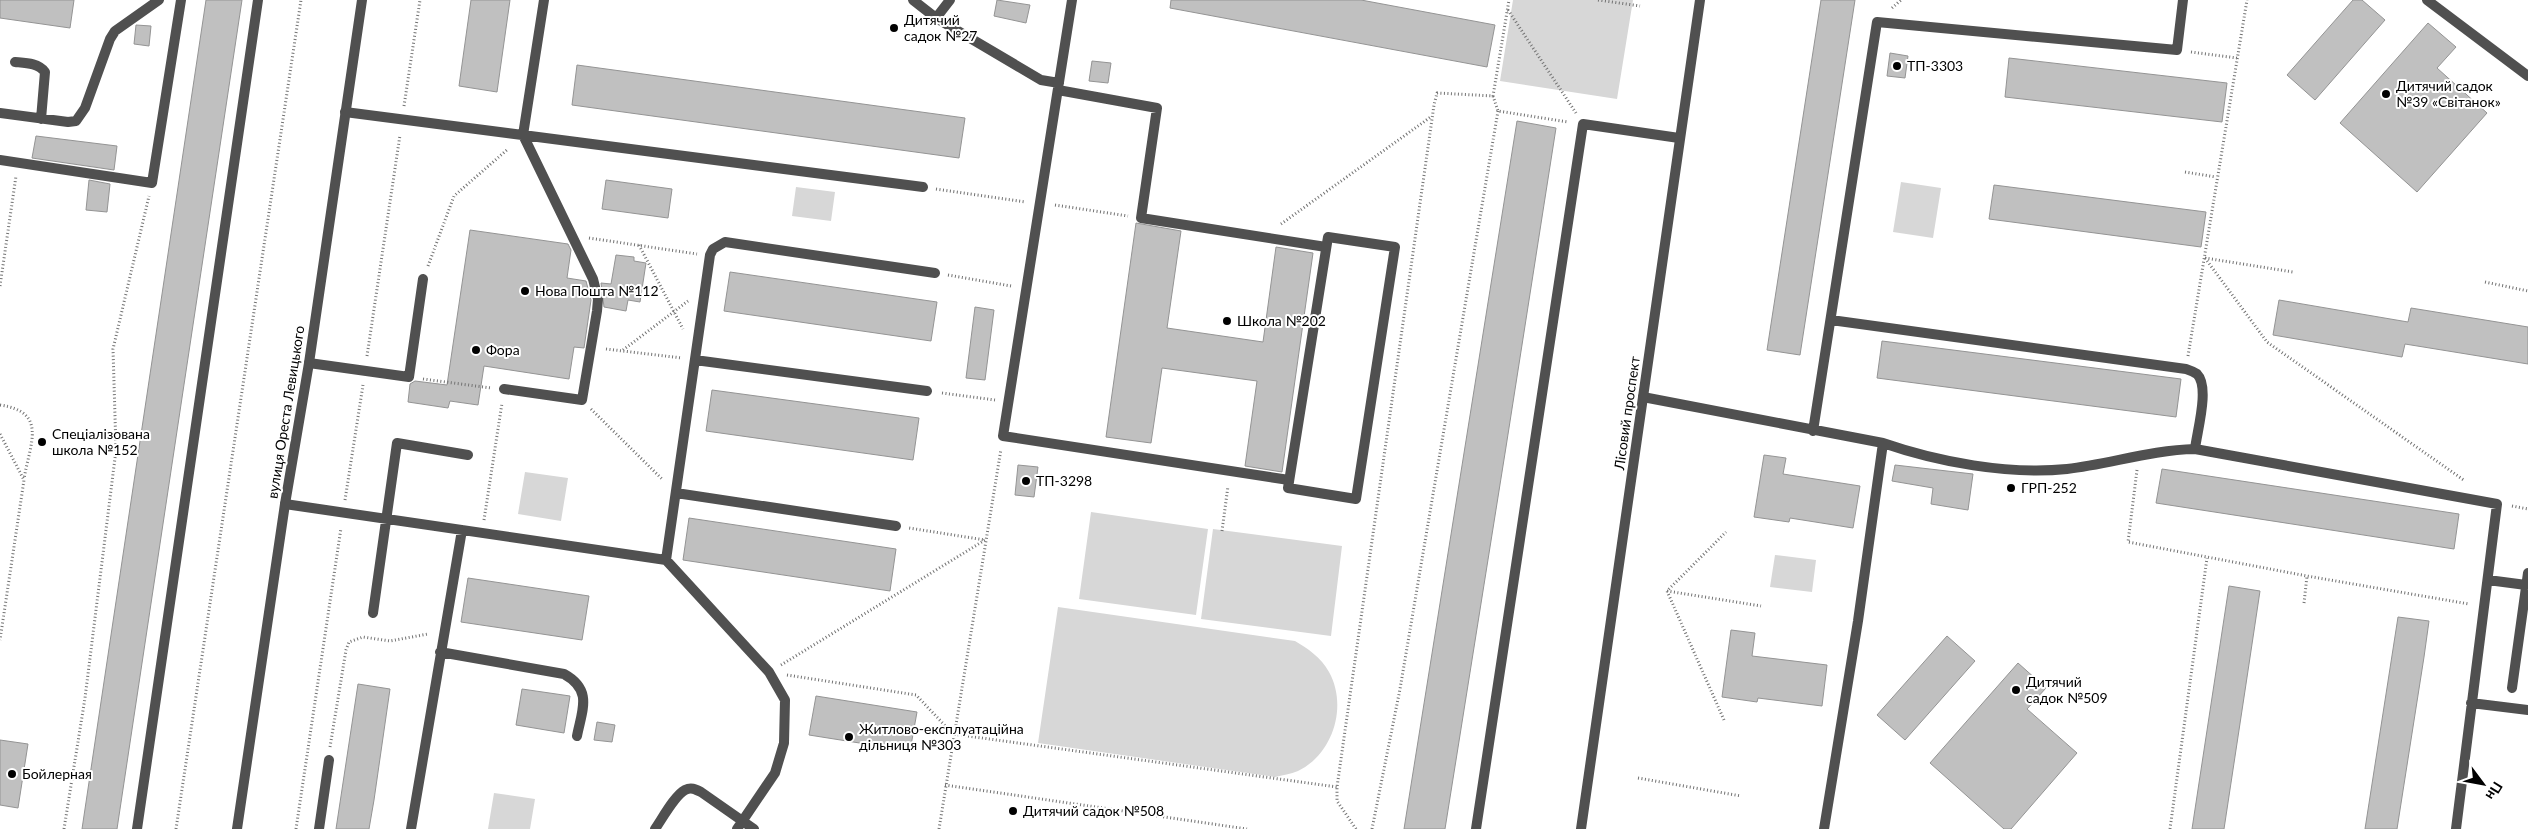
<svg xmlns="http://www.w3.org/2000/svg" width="2528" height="829" viewBox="0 0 2528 829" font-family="Lato,sans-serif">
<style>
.green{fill:#d7d7d7}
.building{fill:#c0c0c0;stroke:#949494}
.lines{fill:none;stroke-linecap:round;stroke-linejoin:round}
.path{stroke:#727272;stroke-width:3;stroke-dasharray:1 2.5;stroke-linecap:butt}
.service{stroke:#505050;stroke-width:10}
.pedestrian{stroke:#505050;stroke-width:10}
.minor{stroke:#505050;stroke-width:10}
.tertiary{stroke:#505050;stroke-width:10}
.poi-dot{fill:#000;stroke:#fff;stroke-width:2}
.labels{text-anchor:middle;stroke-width:4;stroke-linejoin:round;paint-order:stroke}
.poi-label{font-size:14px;fill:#000;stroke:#fff;text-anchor:start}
.street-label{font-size:14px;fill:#000;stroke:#fff}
</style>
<rect width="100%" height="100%" fill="#fff"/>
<!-- green -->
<path class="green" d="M1513 0H1633L1617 99 1500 81Z
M1901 182 1941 188 1933 238 1893 232Z
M796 187 835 192 831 221 792 216Z
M525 472 568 478 561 521 518 514Z
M1091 512 1208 529 1196 615 1079 599Z
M1213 529 1342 546 1331 636 1201 619Z
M1775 555 1816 560 1812 592 1770 587Z
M1058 607 1295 641C1308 649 1321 657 1329 672 1348 706 1333 754 1298 771 1291 774 1282 775 1275 777L1038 743Z
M494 793 535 799 530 829H488Z"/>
<!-- building -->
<path class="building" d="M0 0H74L70 28 0 18Z
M206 0H242L117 829H82Z
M471 0H510L497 92 459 86Z
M997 0 1030 5 1026 23 994 16Z
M1171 0H1361L1495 25 1487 67 1170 8Z
M1821 0H1855L1800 355 1767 350Z
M2353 0H2362L2385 20 2315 100 2287 75Z
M2428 23 2456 47 2437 68 2487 113 2417 192 2340 123Z
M136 25 151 26 149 46 134 44Z
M1890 53 1908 56 1905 78 1887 76Z
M2009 58 2227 83 2222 122 2005 97Z
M1092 61 1111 63 1108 83 1089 81Z
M577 65 965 118 959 158 572 105Z
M1517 121 1556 128 1506 447 1445 829H1404Z
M36 136 117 146 114 170 32 158Z
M89 180 110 184 107 212 86 210Z
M606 180 672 189 668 218 602 209Z
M1994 185 2206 212 2201 247 1989 219Z
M1136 223 1181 231 1167 328 1263 342 1276 247 1313 253 1282 472 1245 466 1257 381 1162 368 1151 443 1106 437Z
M470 230 568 244 571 250 567 278 586 281 591 300 584 348 574 347 569 379 484 366 478 405 450 401 448 408 408 402 410 384 415 381 447 385Z
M616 255 634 257V261L646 263 640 302 628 300 626 311 604 307 601 283 611 284Z
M730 272 937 302 931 341 724 311Z
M2279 300 2408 322 2411 308 2528 327V364L2405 344 2402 357 2273 335Z
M975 307 994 310 985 380 966 378Z
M1882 341 2181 379 2176 417 1877 378Z
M712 390 919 418 913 460 706 431Z
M1764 455 1786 458 1783 474 1860 486 1853 528 1790 518 1789 522 1754 517Z
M1018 465 1038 467 1034 497 1015 495Z
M1895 465 1973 474 1968 510 1931 504 1933 488 1892 481Z
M2162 469 2459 514 2454 549 2156 503Z
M689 518 896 549 890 591 683 560Z
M468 578 589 596 582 640 461 622Z
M2229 586 2260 591 2246 684 2224 829H2192Z
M2398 617 2429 621 2424 657 2397 829H2365Z
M1731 630 1755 633 1752 656 1827 665 1822 706 1758 698 1757 702 1722 697Z
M1947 636 1975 661 1905 740 1877 715Z
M2018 663 2046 688 2027 709 2077 753 2011 829H2004L1930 763Z
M358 684 390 689 374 800 369 829H336Z
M522 689 570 696 564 733 516 725Z
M816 696 917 712 910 751 809 735Z
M597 722 615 725 612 742 594 740Z
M0 740 28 744 18 808 0 805Z"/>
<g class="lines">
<!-- path -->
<path class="path" d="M1598 0 1640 6
M1892 8 1901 0
M1508 10 1576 113
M2191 52 2237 58
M1493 96 1498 111 1568 122
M404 106 420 0
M2185 172 2216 177
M936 189 1026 202
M1055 205 1128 216
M1281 224 1432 116
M589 238 697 254
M639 245 683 329
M2205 258 2267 342 2465 481
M2205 258 2293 272
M428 266 454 196 508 149
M948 275 1011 286
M2485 282 2528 291
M0 286 16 176
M606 349 682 358
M623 350 688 301
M367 356 400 135
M2188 356 2247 0
M423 379 491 388
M942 393 995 400
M0 405C48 412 30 443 24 479
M591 409 663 480
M0 434 24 480 0 640
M2137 470 2128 542 2307 576 2469 604
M345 500 363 385
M2512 506 2528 509
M484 520 502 403
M1222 531 1228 486
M1667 591 1761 606
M2304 603 2307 576
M781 665 985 540 909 528
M787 675 916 695 953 734 1337 787
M1724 720 1667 591 1726 532
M330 747 346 650 349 642 363 637 390 641 428 634
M1638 778 1741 796
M945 785 1247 829
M64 829 85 698 116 450 113 349 149 196
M176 829 301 0
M296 829 341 528
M939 829 1001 449
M1356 829 1337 801V787L1434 105 1437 93 1493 96 1509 0
M1372 829 1400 689 1498 111
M2170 829 2207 558"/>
<!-- service -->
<path class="service" d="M913 0 936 18 950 0
M1072 0 1003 436 1289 480
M2427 0 2528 76
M936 18 1041 80 1059 83
M15 62C26 63 38 63 45 72L41 119
M1058 90 1157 108 1141 218 1326 247
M345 112 923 187
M0 113 68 122 76 121 85 108 110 39 115 31 159 0
M0 160 152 183 181 0
M1831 320 2186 369C2189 370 2194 372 2197 374 2210 387 2197 431 2195 449
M695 360 927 391
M309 363 409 377 423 279
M504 389 582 400 597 311 598 299 593 279 523 135 544 0
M1643 397 1883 443C1938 462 2008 475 2067 469 2110 464 2151 450 2195 449L2497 504 2456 829
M1813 431 1877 22 2177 50 2183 0
M676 493 896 526
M285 504 666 560 769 672 785 700 784 743 775 773 737 829
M666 560 710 255 713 249 725 242 935 273
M2488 580 2526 585
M373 613 397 443 468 455
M440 652 564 674C593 690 582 710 577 736
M2512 688 2528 573
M2471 703 2528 710
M137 829 258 0
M319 829 329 760
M411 829 462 530
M655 829C662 819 675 795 685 790 691 787 695 789 701 792L754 829
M1476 829 1583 124 1679 138
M1824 829 1858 621 1883 443"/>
<!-- pedestrian -->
<path class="pedestrian" d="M1328 237 1395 247 1356 499 1288 488Z"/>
<!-- minor -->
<path class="minor" d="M237 829 285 504 309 363 362 0"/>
<!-- tertiary -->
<path class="tertiary" d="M1581 829 1700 0"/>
</g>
<!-- markers -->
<g class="poi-dot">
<circle cx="894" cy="28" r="5"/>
<circle cx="1897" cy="66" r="5"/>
<circle cx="2386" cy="94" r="5"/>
<circle cx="525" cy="291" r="5"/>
<circle cx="1227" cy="321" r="5"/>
<circle cx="476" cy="350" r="5"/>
<circle cx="42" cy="442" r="5"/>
<circle cx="1026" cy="481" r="5"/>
<circle cx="2011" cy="488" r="5"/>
<circle cx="2016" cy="690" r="5"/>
<circle cx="849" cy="737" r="5"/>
<circle cx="12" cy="774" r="5"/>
<circle cx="1013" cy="811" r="5"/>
</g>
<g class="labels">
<!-- poi labels -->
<g class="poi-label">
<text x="904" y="25">Дитячий<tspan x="904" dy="16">садок №27</tspan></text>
<text x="1907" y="71">ТП-3303</text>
<text x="2396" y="91">Дитячий садок<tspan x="2396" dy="16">№39 «Світанок»</tspan></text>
<text x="535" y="296">Нова Пошта №112</text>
<text x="1237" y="326">Школа №202</text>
<text x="486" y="355">Фора</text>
<text x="52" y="439">Спеціалізована<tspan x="52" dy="16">школа №152</tspan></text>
<text x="1036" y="486">ТП-3298</text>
<text x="2021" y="493">ГРП-252</text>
<text x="2026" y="687">Дитячий<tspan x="2026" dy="16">садок №509</tspan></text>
<text x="859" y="734">Житлово-експлуатаційна<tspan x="859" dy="16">дільниця №303</tspan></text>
<text x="22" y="779">Бойлерная</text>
<text x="1023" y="816">Дитячий садок №508</text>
</g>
<!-- street labels -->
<g class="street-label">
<text transform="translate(286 412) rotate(-81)" y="5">вулиця Ореста Левицького</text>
<text transform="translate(1627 413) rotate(-82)" y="5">Лісовий проспект</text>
</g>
</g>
<!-- north arrow -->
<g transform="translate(2483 784) rotate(122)" stroke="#ffffff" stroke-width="4" paint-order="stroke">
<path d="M0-4L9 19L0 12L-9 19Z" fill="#000000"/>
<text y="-8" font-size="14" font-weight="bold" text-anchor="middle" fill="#000000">Пн</text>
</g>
</svg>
